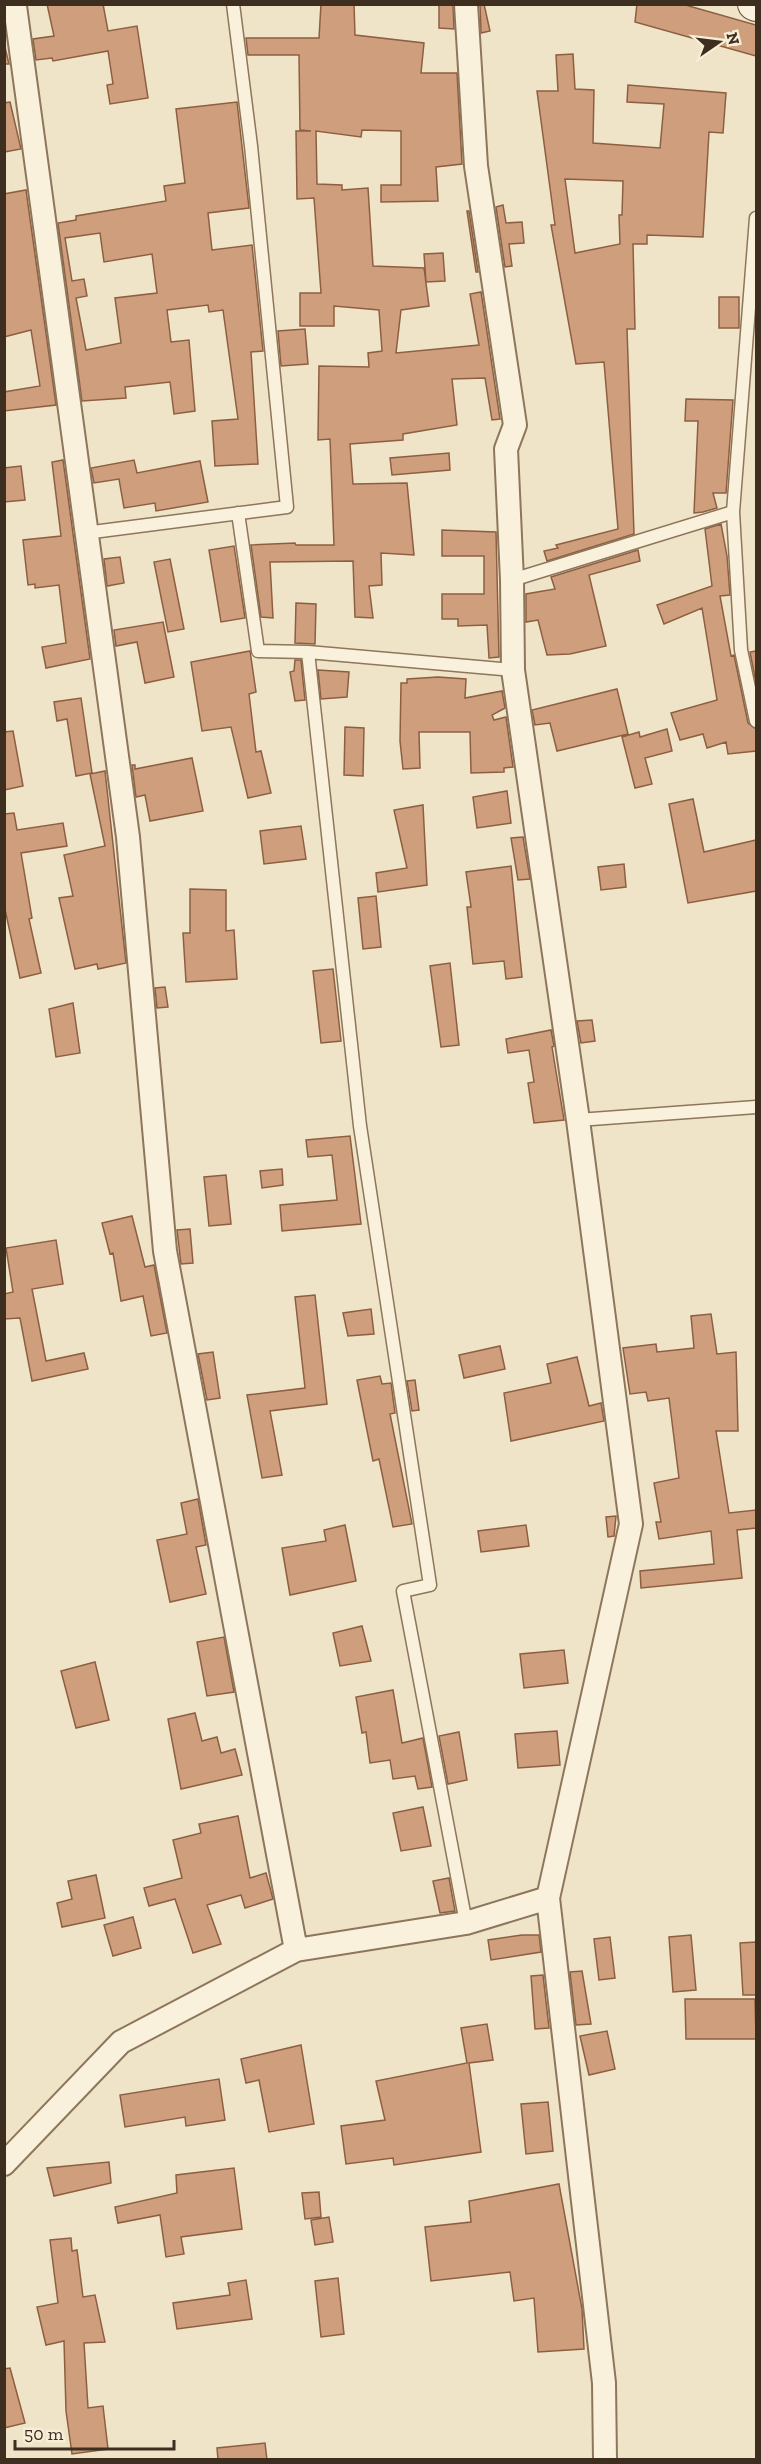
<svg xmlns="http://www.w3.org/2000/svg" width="761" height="2464" viewBox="0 0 761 2464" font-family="'Zilla Slab',serif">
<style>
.building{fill:#cf9f7d;stroke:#8d5f41;stroke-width:1.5;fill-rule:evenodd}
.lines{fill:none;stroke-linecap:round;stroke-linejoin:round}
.lane-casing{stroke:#8d765c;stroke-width:15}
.street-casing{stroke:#8d765c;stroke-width:26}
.secondary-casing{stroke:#6f573f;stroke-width:34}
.lane{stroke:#faf1dc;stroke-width:12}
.street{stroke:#faf1dc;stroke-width:22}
.secondary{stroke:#faf1dc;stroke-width:32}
</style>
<rect width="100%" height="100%" fill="#f0e4c8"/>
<!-- building -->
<path class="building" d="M47 4H103L108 31 137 26 148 98 110 104 107 85 113 84 108 51 53 61 52 58 36 60 33 39 54 36Z
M321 4H354L355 35 424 43 421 73H457L462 164 436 167 438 201 381 202V185H401V131L362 130 361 137 316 131 317 184 342 185V190L368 188 373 266 424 268 429 306 401 310 396 353 479 345 470 294 481 292 500 419 492 420 485 378 452 379 457 425 403 434V440L350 444 353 484 407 483 414 555 381 553 382 585 369 586 373 618 355 617 353 561 270 562 273 618 261 617 251 545 295 543 296 545H334L330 439 318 440 319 366 369 367 368 353 382 351 379 310 334 306V326H300V293H321L314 198 297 199 296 131H311L300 130 299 55H248L246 38H319Z
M439 4H453L454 29 439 28Z
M480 4H484L490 31 481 33Z
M637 4H682L756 25V56L635 22Z
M4 43 9 64H4Z
M573 54 575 89 594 90 593 143 660 148 664 104 627 102 628 85 726 93 723 133 709 132 703 237 647 235V244H633L635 329H627L634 534 547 561 544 551 558 548 556 545 618 529 604 362 576 364 551 225H555L537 91H558L556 55ZM565 179 623 181 622 215H619L620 244 575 253Z
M10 102 21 149 4 152V103Z
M237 102 249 208 208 213 212 250 252 245 263 351 251 352 258 464 215 466 212 421 238 419 223 310 209 312 208 305 167 310 171 342 189 340 195 411 174 414 170 382 125 387 126 398 82 401 58 223 76 220V216L166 201 164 186 185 183 176 109ZM100 233 104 262 152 254 157 293 115 298 121 343 86 350 76 298 87 296 84 279 72 281 65 238Z
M26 190 56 405 4 411V392L40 386 31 330 4 337V194Z
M503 205 506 223 522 222 524 243 509 244 512 266 505 267 496 207Z
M467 211H469L478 272H476Z
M443 253 445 281 426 282 424 254Z
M719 297H739V328H719Z
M305 329 308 364 281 366 278 331Z
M686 399 733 400 726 493H713L717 508 703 512 694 513 698 421H685Z
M449 453 450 470 392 475 390 458Z
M63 460 90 659 46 668 42 647 66 643 59 585 35 588V584L28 585 23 540 61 536 52 462Z
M134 460 137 473 200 461 208 502 156 511 155 503 124 508 119 479 94 483 91 468Z
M21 466 25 500 4 502V468Z
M721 524 727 556 730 595 720 596 731 656 734 655 748 723 756 729V751L728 754 726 742 707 748 703 734 680 740 671 713 717 700 702 608 664 624 657 605 712 586 705 529Z
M442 530 496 532 499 657 489 658 487 625 458 626V619H442V594H484V556H442Z
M234 546 245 618 221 622 209 550Z
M638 550 640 561 589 575 606 646 570 654 547 655 538 620 526 622V594L555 589 551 577Z
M120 557 124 583 107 586 104 559Z
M170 559 184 629 168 632 154 562Z
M296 603 316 604 315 644 295 643Z
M163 622 174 677 145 683 137 642 116 646 114 630Z
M250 651 256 692 249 694 256 752 261 751 271 793 248 798 231 727 202 731 191 662Z
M756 651V683L750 652Z
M295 660H301L305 700 295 701 290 672 294 671Z
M318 670 349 672 347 697 321 699Z
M438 677 466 679 465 698 502 691 505 708 492 715 494 720 506 717 513 767 504 768V772L471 773 470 732H419L420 768 403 769 400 741 401 683H407V679Z
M617 689 628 734 557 751 550 723 535 725 532 710Z
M81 698 92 773 76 776 67 719 57 721 54 702Z
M345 727 364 728 363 776 344 775Z
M667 729 672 751 645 758 652 784 635 788 622 737 639 732 640 737Z
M13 731 23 786 4 790V732Z
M192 758 203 811 150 821 145 795 136 797 132 765H135V769Z
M105 771 126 963 98 969 97 964 75 969 59 898 73 896 64 855 105 846 90 774Z
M507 791 511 823 477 828 473 797Z
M693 799 704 852 756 840V891L688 903 669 804Z
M423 805 427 885 378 892 376 873 407 868 394 810Z
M14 813 17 830 63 823 67 846 21 853 32 918 29 919 41 973 20 978 4 905V814Z
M301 826 306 859 264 864 260 831Z
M523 837 530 879 518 880 511 838Z
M624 864 626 887 601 890 598 867Z
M511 866 522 977 506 979 504 961 473 964 467 907H471L466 872Z
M190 889 226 890V931L234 930 237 979 186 982 183 933H190Z
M376 896 381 947 363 949 358 898Z
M450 963 459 1045 441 1047 430 966Z
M333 969 341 1041 321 1043 313 971Z
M165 987 168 1007 157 1008 155 988Z
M73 1003 80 1053 56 1057 49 1009Z
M592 1020 595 1041 581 1043 577 1021Z
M551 1030 554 1046 552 1047 564 1120 534 1123 528 1083 534 1082 529 1050 508 1053 506 1039Z
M350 1136 361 1224 282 1231 280 1205 337 1200 332 1155 308 1157 306 1140Z
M282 1169 283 1185 262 1188 260 1171Z
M226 1175 231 1224 209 1226 204 1177Z
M132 1216 145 1267 154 1265 167 1333 151 1336 143 1296 121 1301 113 1253 110 1254 102 1223Z
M190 1229 193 1263 181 1264 177 1230Z
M56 1240 63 1284 32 1289 46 1361 84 1353 88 1369 32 1381 20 1318 4 1319V1294L13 1292 6 1248Z
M315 1295 327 1404 270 1411 282 1475 262 1478 247 1395 305 1388 295 1297Z
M371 1309 374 1334 348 1336 343 1313Z
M711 1314 717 1354 736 1352 738 1431H716L729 1513 756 1510V1528L737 1530 742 1578 641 1588 640 1571 714 1564 711 1531 659 1539 656 1522H661L654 1483 679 1478 669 1398 648 1401 646 1392 630 1394 623 1348 656 1344 657 1352 694 1348 691 1316Z
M500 1346 505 1369 464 1378 459 1355Z
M213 1352 220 1398 207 1400 198 1354Z
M577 1357 589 1406 601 1403 604 1421 511 1441 504 1393 551 1383 547 1364Z
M380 1376 382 1384 391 1383 395 1413 390 1414 412 1524 393 1527 379 1459 373 1461 357 1380Z
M415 1380 419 1410 412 1411 407 1381Z
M198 1499 206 1545 196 1547 206 1594 170 1602 157 1540 187 1534 181 1503Z
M616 1516 614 1536 608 1537 606 1517Z
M345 1525 356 1581 290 1595 282 1548 326 1541 324 1530Z
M526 1525 529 1546 481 1552 478 1531Z
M362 1626 371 1661 340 1666 333 1633Z
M224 1637 234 1692 207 1696 197 1642Z
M564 1650 568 1683 524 1688 520 1654Z
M95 1662 109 1720 76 1728 61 1671Z
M393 1690 402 1743 423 1738 432 1787 418 1789 415 1776 393 1779 390 1760 370 1763 366 1732 362 1733 356 1697Z
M195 1713 202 1741 217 1737 221 1753 235 1749 242 1775 181 1789 168 1719Z
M557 1731 560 1765 518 1768 515 1734Z
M459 1732 467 1780 448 1784 439 1736Z
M423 1807 431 1846 401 1851 393 1813Z
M238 1816 250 1878 266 1873 273 1899 245 1908 241 1895 207 1905 221 1944 193 1953 175 1899 149 1906 144 1888 182 1878 173 1840 201 1833 199 1824Z
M96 1875 105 1918 62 1927 57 1903 72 1899 68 1881Z
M449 1878 455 1911 440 1913 433 1881Z
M133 1917 141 1948 113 1956 104 1925Z
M522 1935H539L541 1952 491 1960 488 1940Z
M691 1935 696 1990 673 1992 669 1937Z
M610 1937 615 1978 599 1980 594 1939Z
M756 1942V1995H743L740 1943Z
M582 1971 591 2024 576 2025 570 1972Z
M543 1975 549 2028 535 2029 531 1976Z
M685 1999H755L756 2039H686Z
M487 2024 493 2060 469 2063 481 2152 394 2165 393 2158 346 2164 341 2126 385 2120 376 2081 467 2063 461 2028Z
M607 2031 615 2069 589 2075 580 2036Z
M301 2045 314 2124 269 2132 259 2080 246 2083 241 2059Z
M219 2079 225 2120 186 2126 185 2117 125 2127 120 2095Z
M548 2102 553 2151 526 2154 521 2104Z
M109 2162 111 2183 54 2196 47 2168Z
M234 2168 242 2229 181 2237 184 2254 166 2257 160 2215 118 2223 115 2207 177 2193 176 2175Z
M559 2184 582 2309 584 2349 538 2352 534 2298 514 2301 510 2272 431 2281 425 2227 471 2222 469 2201Z
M319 2192 321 2217 305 2219 302 2193Z
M329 2217 333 2242 315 2245 311 2220Z
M71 2238 72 2251 77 2250 83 2297 95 2295 105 2342 84 2343 88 2408 103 2406 108 2449 72 2454 66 2411 64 2341 46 2345 37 2307 58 2303 50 2240Z
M338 2278 344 2334 321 2337 315 2281Z
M246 2280 252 2319 177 2329 173 2303 230 2295 228 2283Z
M10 2368 25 2423 4 2428V2369Z
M265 2443 267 2460H218L217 2448Z"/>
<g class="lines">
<!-- lane casing -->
<g class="lane-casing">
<path id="lane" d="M756 218 733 512 741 650 756 721
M238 513 258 651 308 652 513 670
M85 533 287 507 251 146 233 4
M512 580 733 512
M308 652 360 1126 430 1585 403 1591 466 1923
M578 1120 756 1107"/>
</g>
<!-- street casing -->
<g class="street-casing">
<path id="street" d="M466 4 476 166 515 425 506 449 512 580 513 670 578 1120 631 1524 548 1898 604 2383 605 2460
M15 6 128 837 165 1251 296 1950
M4 2164 121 2042 296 1950 466 1923 548 1898"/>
</g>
<!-- secondary casing -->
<g class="secondary-casing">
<path id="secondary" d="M754 4 756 5"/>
</g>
<!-- lane -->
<use href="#lane" class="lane"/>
<!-- street -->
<use href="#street" class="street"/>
<!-- secondary -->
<use href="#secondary" class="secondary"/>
</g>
<!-- border -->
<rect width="761" height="2464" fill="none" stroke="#3d2e20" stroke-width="12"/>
<!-- north arrow -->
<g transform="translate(719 42) rotate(76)" stroke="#f7eed8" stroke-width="4.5" paint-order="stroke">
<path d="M0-4.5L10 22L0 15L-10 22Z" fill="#3d2e20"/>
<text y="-9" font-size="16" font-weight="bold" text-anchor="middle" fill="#3d2e20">N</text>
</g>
<!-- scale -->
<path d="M15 2440v9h159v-9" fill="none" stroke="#3d2e20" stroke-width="3"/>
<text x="24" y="2440" font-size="18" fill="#3d2e20" stroke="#f7eed8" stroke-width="4.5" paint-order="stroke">50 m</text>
</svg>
